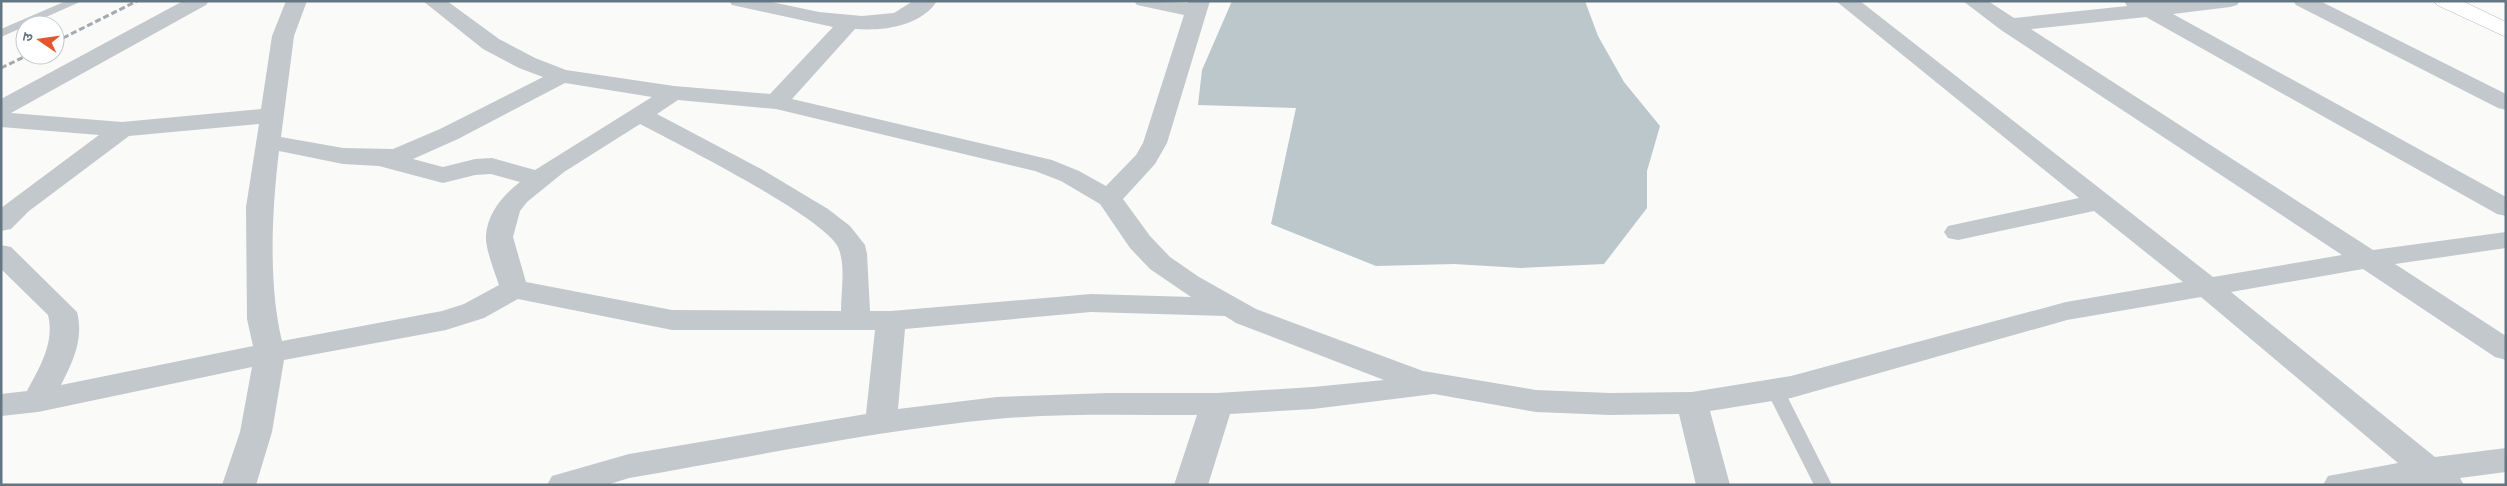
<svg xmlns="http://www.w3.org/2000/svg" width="2507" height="486" viewBox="0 0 2507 486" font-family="Montserrat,'Noto Sans Devanagari',sans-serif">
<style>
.water{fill:#bbc7cb}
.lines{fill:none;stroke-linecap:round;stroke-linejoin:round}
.primary-casing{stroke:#b5babe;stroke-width:1}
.lane{fill:#c3c8cc;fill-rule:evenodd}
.street{fill:#c3c8cc;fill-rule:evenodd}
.primary{fill:#fff;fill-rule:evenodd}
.rail{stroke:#a2aab0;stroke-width:3;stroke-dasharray:6 3;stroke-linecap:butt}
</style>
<rect width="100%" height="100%" fill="#fafaf8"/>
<!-- water -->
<path class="water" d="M1232 1H1585L1598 36 1624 82 1660 126 1647 171V208L1604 264 1521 268 1454 264 1376 266 1271 224 1296 108 1198 105 1202 70Z"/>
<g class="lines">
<!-- primary casing -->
<g class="primary-casing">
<path id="primary" d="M2434 1H2462L2506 22V37L2437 5Z"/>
</g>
<!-- lane -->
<path class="lane" d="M66 1H82L1 37V29Z
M1775 384 1781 386 1784 390 1832 485H1814L1766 390 1769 386Z"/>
<!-- street -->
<path class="street" d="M183 1H209L206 5 11 113 122 122 261 109 272 36 286 1H307L294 36 281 137 343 148 393 149 440 129 543 77 519 68 483 49 423 1H447L499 39 535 58 566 70 674 86 770 94 833 27 732 5 729 1H767L819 12 862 16 894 13 913 1H937C920 27 883 31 855 29L792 99 1052 160 1079 171 1106 186 1136 155 1143 143 1184 15 1137 5 1134 1 1188 3V1H1210L1167 143 1155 164 1123 199 1150 236 1170 257 1199 277 1256 309 1423 371 1536 390 1610 393 1692 392 1791 376 2066 302 2183 282 2094 211 1958 240 1948 238 1944 232 1948 226 2079 198 1836 1H1860L2213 277 2342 255 2001 30 1963 1H1988L2014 18 2127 6 2124 1H2240L2237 5 2230 7 2173 14 2506 197V216L2497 214 2146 17 2031 29 2373 250 2506 232V248L2395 264 2506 336V360L2495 357 2363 269 2231 292 2435 457 2506 448V472L2460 478 2464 485H2323L2328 476 2398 463 2201 297 2067 320 1791 398 1710 411 1730 485H1696L1679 414 1610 415 1536 412 1434 394 1313 409 1230 414 1208 485H1174L1197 415C1131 415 1063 413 996 419 873 431 751 457 629 478L607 485H547L552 476 629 454 866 414 875 330H672L518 299 484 318 446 330 284 360 272 432 256 485H222L240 432 252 367 38 412 1 416V394L27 391C39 368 55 343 48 315L1 269V245L11 247 77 312C84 339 73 361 61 385L253 346 247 319 246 207 259 124 129 136 29 211 11 229 1 231V208L99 135 1 127V99ZM565 83 652 97 535 170 492 158 475 159 443 167 413 159 458 139ZM678 100 776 109 1035 171 1061 181 1100 204 1130 248 1150 269 1191 297 1091 294 891 311H870L867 254 865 245 850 226 828 209 763 170 657 114ZM640 124C676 143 824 217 838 247 846 265 841 292 841 311L672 310 526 282 513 237 520 211 527 202 564 172ZM279 151 343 164 379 166 443 183 475 175 491 174 520 182C503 195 487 214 486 236 485 248 495 273 499 285L464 304 442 311 282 341C268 284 272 209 279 151ZM1091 312 1225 316 1236 323 1384 380 1313 387 1217 393H1108L997 397 898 409 905 329Z
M2293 1H2320L2506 94V110L2498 108 2296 5Z"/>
<!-- primary -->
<use href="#primary" class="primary"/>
<!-- rail -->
<path class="rail" d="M55 42 137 1
M1 68 28 55"/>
</g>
<!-- border -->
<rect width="2507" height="486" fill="none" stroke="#657683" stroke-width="5"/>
<!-- north arrow -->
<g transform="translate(40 40) rotate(283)"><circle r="24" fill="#ffffff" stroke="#c1c8cd"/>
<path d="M0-4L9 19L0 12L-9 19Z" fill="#e4572e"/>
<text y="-8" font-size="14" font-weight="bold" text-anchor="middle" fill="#657683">उ</text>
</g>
</svg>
